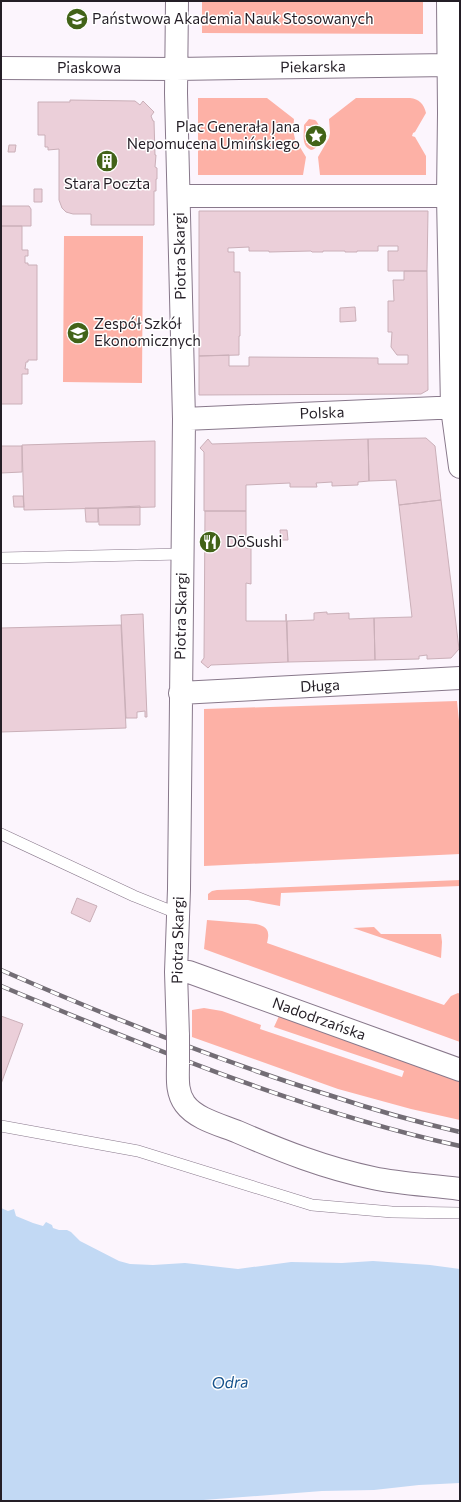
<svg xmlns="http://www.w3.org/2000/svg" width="461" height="1502" viewBox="0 0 461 1502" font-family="Commissioner,sans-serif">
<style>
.green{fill:#fdb1a6;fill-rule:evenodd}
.water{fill:#c2d9f4}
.building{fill:#ebcfd9;stroke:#caafb8}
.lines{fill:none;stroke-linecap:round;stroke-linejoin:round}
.lane-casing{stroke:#88788b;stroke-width:12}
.street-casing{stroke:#88788b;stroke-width:24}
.lane{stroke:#fff;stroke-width:11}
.street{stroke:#fff;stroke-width:22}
.rail-casing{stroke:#736d75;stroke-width:4.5}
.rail{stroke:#fff;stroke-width:3;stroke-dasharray:9;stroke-linecap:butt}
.street-bridge-casing{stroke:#88788b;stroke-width:24;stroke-linecap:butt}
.street-bridge{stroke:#fff;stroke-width:22}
.labels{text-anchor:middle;stroke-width:3;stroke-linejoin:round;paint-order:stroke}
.poi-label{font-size:15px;fill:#241e26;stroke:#fff;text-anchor:start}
.street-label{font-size:15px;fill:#241e26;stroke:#fff}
.water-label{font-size:16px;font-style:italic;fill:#14518b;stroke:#fff}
</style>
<rect width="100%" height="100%" fill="#fcf5fd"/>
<!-- green -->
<path class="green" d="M202 1H423V34L202 33Z
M198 98H267L294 119 293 130 295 139 306 157 303 175H198Z
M356 98H410C419 99 424 104 426 113L415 132 413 133 412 136 415 137 426 156V175H320L318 157 329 138 330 133 329 119Z
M309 119 315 120C323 126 322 148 311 150 301 146 304 134 304 125ZM306 126H318V144L306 143Z
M64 236H143L142 383 63 382Z
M457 701 460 731V854L204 866V709Z
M460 880V886L281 893 280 906 248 900H208V894L212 891 217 890Z
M207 920 256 924C268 927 270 931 267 943L444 1005 451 996 458 993 460 994V1042L204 949Z
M374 927 381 934H441L442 942 441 958 353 928Z
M204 1008 222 1011 261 1025 260 1029 402 1077 404 1071 274 1027 279 1016 460 1081V1120L411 1109 338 1089 192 1037V1010Z"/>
<!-- water -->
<path class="water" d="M1 1208 8 1211 14 1209 16 1216 33 1223 43 1226 46 1222 52 1225 53 1228 59 1230H67L71 1232 80 1241 119 1261 130 1264 153 1265 185 1263 238 1269 291 1262 342 1263 373 1261 430 1265 460 1269V1483L419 1485 374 1490 322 1491 190 1501H1Z"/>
<!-- building -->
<path class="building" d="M70 100 135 101 140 105 143 101 154 112 151 116 153 121H154L155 155H156L155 167 157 168V179H156V191H154V225H91V214H73L66 212 62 208 59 200V149L48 150V147H45V135H38V102H70Z
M9 145H16L15 152H8Z
M34 189H42V202H34Z
M1 206H29L31 209V226H1Z
M199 211H428L427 271H388V251H398V246H378V251H357V252H345V251H323V252H312L311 251 269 252V251H249V247L228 248V252H234V272H240V336H239V355L199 356Z
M1 226H22V250H28V256H25V263H28V265H37V360H28V362H26L25 369H28V374H22V404H1Z
M404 271H427L428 390 421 394 199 395V356L229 355V366H249V357L378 358V364H408V355H397L391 347 392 332H388V301H394L393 280H404Z
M355 307 356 321 340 322V308Z
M426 438 435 446 441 500 399 505 396 480 369 481 368 439Z
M208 439 212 444 368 439 369 481 358 482V485L332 486V482L316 483 317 487H290V483L246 485V511H204V452L200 448Z
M155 441V507L24 510 22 445Z
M1 446H22V472L1 473Z
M13 496H23L24 507H14Z
M441 500 459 649 451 658 427 659V655L419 656V659L375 660 374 618 412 617 399 505Z
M140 506V525H99L98 508Z
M85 508H98V522H86Z
M205 511H246V548H251V584L246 583V621H286V614L288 662 211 665 208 668 201 662 204 658Z
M280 530H287L288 540H281Z
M327 612V614L349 613V619L374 618 375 660 288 662 287 621 314 620V613Z
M143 614 147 717H145V711L137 712V718H126L121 615Z
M121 625 126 728 1 732V628Z
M77 898 97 906 90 922 71 913Z
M1 1016 23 1024 1 1084Z"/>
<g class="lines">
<!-- lane casing -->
<g class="lane-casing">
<path id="lane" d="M1 558 182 554
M1 834 134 896 179 914
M1 1126 138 1151 312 1205 392 1212 460 1213"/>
</g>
<!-- street casing -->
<g class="street-casing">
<path id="street" d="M177 1 176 93 184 419 179 889 176 972 178 1036
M448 1 449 113 448 196 452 408 460 467
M1 68 176 69 449 65 460 63
M179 196H448
M184 419 460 407
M180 693 460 678
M176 972H189L460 1070
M178 1063C178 1077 176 1092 185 1104 196 1119 221 1125 238 1132 282 1151 325 1168 373 1178 401 1184 431 1185 460 1189"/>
</g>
<!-- lane -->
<use href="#lane" class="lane"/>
<!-- street -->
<use href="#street" class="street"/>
<!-- rail casing -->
<g class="rail-casing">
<path id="rail" d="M1 970C109 1017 219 1061 332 1096 374 1110 417 1122 460 1132
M1 986C150 1048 302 1111 460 1146"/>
</g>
<!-- rail -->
<use href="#rail" class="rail"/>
<!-- street-bridge casing -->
<g class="street-bridge-casing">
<path id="street-bridge" d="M178 1036V1063"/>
</g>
<!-- street-bridge -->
<use href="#street-bridge" class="street-bridge"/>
</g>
<!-- icons -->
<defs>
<g id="university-disc" transform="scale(1.15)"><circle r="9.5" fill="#426318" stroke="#fff"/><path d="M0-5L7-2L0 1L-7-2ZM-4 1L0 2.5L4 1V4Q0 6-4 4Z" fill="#fff"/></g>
<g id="sight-disc" transform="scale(1.15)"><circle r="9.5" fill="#426318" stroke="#fff"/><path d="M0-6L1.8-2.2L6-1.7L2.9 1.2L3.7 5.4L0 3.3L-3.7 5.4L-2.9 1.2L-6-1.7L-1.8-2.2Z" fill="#fff"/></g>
<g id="building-disc" transform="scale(1.15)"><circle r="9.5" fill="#426318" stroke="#fff"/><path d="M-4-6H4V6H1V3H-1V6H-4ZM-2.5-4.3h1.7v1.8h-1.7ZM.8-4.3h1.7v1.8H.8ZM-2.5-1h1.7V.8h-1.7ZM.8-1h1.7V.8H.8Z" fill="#fff"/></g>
<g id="school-disc" transform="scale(1.15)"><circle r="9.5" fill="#426318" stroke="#fff"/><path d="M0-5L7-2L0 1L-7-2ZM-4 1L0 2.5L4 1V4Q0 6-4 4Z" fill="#fff"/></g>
<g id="restaurant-disc" transform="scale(1.15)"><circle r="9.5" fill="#426318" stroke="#fff"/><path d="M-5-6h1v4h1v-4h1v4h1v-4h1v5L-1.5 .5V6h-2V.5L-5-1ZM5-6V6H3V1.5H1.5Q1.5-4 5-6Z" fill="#fff"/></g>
</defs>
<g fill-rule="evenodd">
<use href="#university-disc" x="77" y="19"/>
<use href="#sight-disc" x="316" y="136"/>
<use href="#building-disc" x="107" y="161"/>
<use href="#school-disc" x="78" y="333"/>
<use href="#restaurant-disc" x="210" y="542"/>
</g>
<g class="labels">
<!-- poi labels -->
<g class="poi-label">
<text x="92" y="24">Państwowa Akademia Nauk Stosowanych</text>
<text x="300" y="132" text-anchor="end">Plac Generała Jana<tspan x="300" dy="17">Nepomucena Umińskiego</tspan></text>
<text x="107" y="189" text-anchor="middle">Stara Poczta</text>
<text x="94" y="329">Zespół Szkół<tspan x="94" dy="17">Ekonomicznych</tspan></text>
<text x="226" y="547">DōSushi</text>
</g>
<!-- street labels -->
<g class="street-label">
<text transform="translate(313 67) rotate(-1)" y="5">Piekarska</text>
<text x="89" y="73">Piaskowa</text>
<text transform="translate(180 256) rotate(-91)" y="5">Piotra Skargi</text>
<text transform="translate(322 413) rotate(-2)" y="5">Polska</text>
<text transform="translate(181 616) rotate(-89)" y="5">Piotra Skargi</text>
<text transform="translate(320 686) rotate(-3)" y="5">Długa</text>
<text transform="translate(178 940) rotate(-89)" y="5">Piotra Skargi</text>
<text transform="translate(319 1019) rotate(20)" y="5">Nadodrzańska</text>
</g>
<!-- water labels -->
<g class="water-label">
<text transform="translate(230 1382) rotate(-2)" y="6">Odra</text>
</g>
</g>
<!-- border -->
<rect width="461" height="1502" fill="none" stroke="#241e26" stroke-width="4"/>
</svg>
